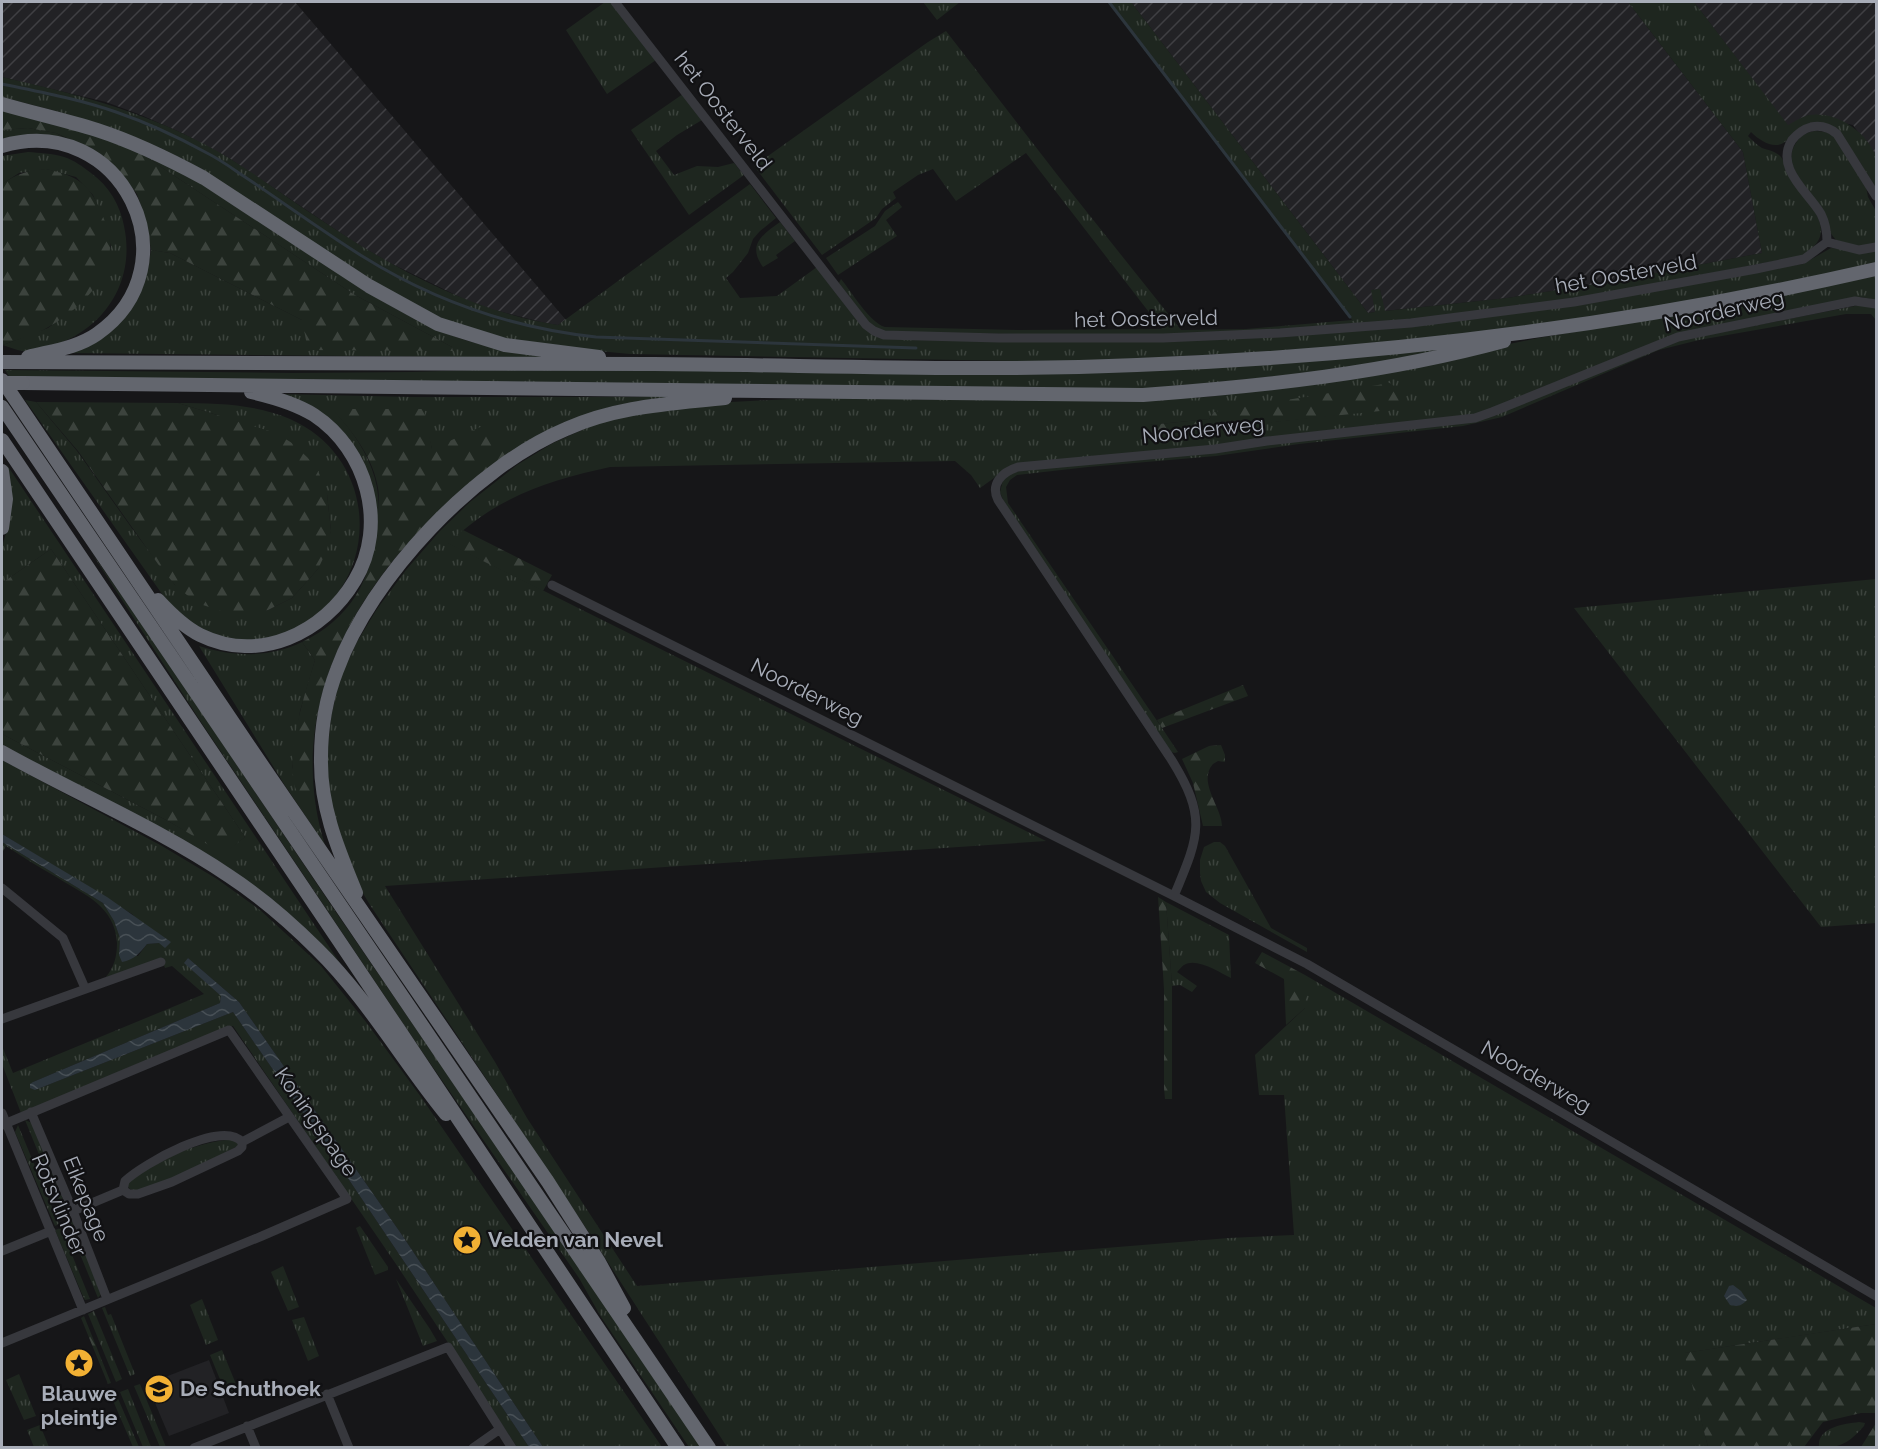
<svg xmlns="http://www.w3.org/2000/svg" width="1878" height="1449" viewBox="0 0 1878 1449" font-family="Raleway,sans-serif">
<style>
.built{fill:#222225}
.industrial{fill:url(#industrial-furrows)}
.grass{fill:url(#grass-tufts);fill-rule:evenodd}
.forest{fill:url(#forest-firs)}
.water{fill:url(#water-waves)}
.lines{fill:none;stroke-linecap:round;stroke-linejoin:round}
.stream{stroke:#2c353c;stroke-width:3}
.minor{stroke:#37383d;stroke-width:9}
.highway{stroke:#63666e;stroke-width:14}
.highway-bridge{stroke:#63666e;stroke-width:14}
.labels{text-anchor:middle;stroke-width:4.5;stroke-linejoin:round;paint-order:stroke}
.street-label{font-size:21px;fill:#a8adb8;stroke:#111113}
.poi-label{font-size:21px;font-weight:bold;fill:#a8adb8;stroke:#111113;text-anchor:start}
</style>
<defs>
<pattern id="industrial-furrows" width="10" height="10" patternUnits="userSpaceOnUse" patternTransform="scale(1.5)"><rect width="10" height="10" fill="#222225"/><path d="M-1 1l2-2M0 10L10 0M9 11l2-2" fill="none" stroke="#3f3f43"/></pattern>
<pattern id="grass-tufts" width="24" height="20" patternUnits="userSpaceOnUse" patternTransform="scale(1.5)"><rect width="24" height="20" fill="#1e261f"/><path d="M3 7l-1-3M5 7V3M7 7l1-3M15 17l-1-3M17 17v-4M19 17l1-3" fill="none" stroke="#3c433d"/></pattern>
<pattern id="forest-firs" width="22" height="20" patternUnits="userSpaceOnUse" patternTransform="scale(1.5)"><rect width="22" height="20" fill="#1e261f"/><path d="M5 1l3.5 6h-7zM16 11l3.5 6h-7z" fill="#3c433d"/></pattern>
<pattern id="water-waves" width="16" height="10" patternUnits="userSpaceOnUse" patternTransform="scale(1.5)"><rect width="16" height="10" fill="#2c353c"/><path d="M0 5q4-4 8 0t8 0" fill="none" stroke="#485056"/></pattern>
</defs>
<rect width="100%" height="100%" fill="#161618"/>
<!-- built -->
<path class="built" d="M209 1360 229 1413 169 1436 147 1384Z"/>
<!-- industrial -->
<path class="industrial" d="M2 2H295L566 320 558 325 545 323 494 310 468 301 390 263 354 242 229 158 182 133 141 115 106 102 2 77Z
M1131 2H1628L1743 152 1762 253 1597 284 1507 298 1384 311 1380 289 1372 290 1375 312 1368 313Z
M1694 2H1876V157L1853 125 1809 115 1788 126Z"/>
<!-- grass -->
<path class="grass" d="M605 2H611L656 60 607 94 566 30Z
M923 2H960L937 20Z
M1109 2H1131L1368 313 1375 312 1371 290 1380 289 1385 311 1507 298 1597 284 1762 253 1743 152 1628 2H1694L1788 125C1794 122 1801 117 1809 115 1836 111 1866 131 1876 156 1878 165 1876 179 1876 188L1858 159 1829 124 1790 136C1780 153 1762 143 1751 132L1748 136C1752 140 1757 145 1762 148 1768 150 1774 151 1779 155 1785 160 1785 170 1789 176 1805 203 1845 231 1801 256L1575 299 1364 325 1154 336 884 332 873 328 839 283 841 279C851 291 870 323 885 327L1019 330 1162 329 1026 153 956 201 933 169 918 175 893 192 896 198 882 209 876 218 822 255 754 166 928 42 946 31 1059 177 1181 330 1246 329 1352 320Z
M2 77C75 94 137 109 204 144 243 164 278 192 315 216 389 266 469 311 558 325L750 184 776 218 760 231 753 239 748 253 733 272 726 278 740 298 777 296 817 267 866 329 932 340 1366 330 1803 264 1831 248 1876 251V264L1700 299 1586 318 1358 347 1070 362 630 354 535 345 469 330 418 308 131 136 56 111 2 97Z
M683 94 702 120 677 135 656 151 674 175 697 166 718 167 734 163 744 175 689 215 631 130Z
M28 128 56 133 69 140C45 136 25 135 2 142V130Z
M1815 131 1826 132 1835 137 1866 187 1868 197 1876 211V245L1860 247 1836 240C1826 229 1820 211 1813 198 1804 181 1782 164 1796 143 1800 136 1807 132 1815 131Z
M133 147C156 159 180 169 202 182 286 232 364 302 456 337 489 349 528 352 563 358L66 353C79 346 95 340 108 331 134 313 147 280 151 250L170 253 302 320 453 351 452 347 355 295 164 169Z
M28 152C39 153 52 153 64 157 74 160 83 167 91 173 109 186 120 205 124 226 138 291 92 344 28 351 20 352 10 347 2 345V343L3 345 48 328 72 310 111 247 106 226 93 195 76 177 46 169 19 173 2 184V156Z
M898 202 902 207 886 220 897 236 838 275 826 258 875 226 885 211Z
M780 222 795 241 776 255 778 258 763 267C747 245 762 235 780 222Z
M1876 276V300L1861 297 1686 332 1478 415 1216 446 1011 466 980 488 971 475 955 461 610 467C568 476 525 488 488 512 474 521 461 532 448 543L1046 841 385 886 495 1062 527 1118 637 1286 1229 1238 1294 1235 1284 1095H1259L1255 1055 1305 1008V975L1876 1308V1324L1685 1353 1708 1447H727L580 1219 370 905 343 860 333 819 326 762 331 717 340 678 357 642 377 609 406 570 440 531 470 502 517 465 553 443 600 422 629 414 713 403 790 399 868 398 932 400H1126L1207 397 1349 378 1538 338 1670 316ZM1409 407 1152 435 1149 433V425L1209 419 1214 412 1234 410Z
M1860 305 1876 308V320L1871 314H1846L1699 340 1659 350 1502 417 1463 426 1299 444 1216 456 1088 467 1017 475 1010 480 1006 487 1008 503 1162 728 1178 752 1175 753 1170 752 1004 502 1000 492 1003 480 1015 471 1475 420 1671 342Z
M1466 348 1387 364 1147 390 12 381 5 370 292 373 412 372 530 368 877 372Z
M278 394 412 397H638L683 394 681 397 652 399 613 406 588 414 562 424 509 454 432 449 429 437 333 409C339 417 347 425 353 434 373 462 383 492 377 526L352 450Z
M25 400 36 402 77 451 136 534 175 585 266 611 292 598 318 569 331 531 327 494 217 415 178 403C216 403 255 404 290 419 389 463 380 602 279 636 260 642 234 641 215 637 203 635 190 624 179 618Z
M7 465 360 993 261 894 2 748V734L168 821 224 853 245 837 51 549 2 583V547L8 526 10 486Z
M89 549 157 646 333 908 703 1447H689L601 1317 579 1278 421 1050 201 722Z
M1876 579V923L1821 927 1574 608Z
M302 642 315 660 300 711 292 767 322 835 325 845 284 784 199 646C233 657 269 658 302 642Z
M2 760 162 846 217 879 260 910 321 966 366 1022 421 1097 662 1447H543L402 1235 239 1002 188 958 185 963 221 996 220 1003 33 1082 35 1090 233 1012 337 1162 529 1447H517L398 1267 233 1026 127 1068V1069L21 1113 2 1064V1046L13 1073 204 994 172 966 165 968 162 960 106 977C114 967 117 957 117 943 115 906 85 895 58 878 40 868 23 857 6 846L2 853V842L103 903 114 921 120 938 119 955 138 956 147 944 159 943 132 914 2 834Z
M1214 842H1220L1225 846 1271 928 1307 948V952L1220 903 1206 892 1201 881 1200 873V860L1204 847Z
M1166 902 1229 935 1231 978C1219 972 1196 957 1184 965 1183 965 1178 971 1177 972L1197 986 1192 992 1180 985 1172 986Z
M25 1120 32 1123 69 1214 64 1216Z
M18 1125 59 1224 55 1226 15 1132Z
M231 1139 237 1141 238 1146 186 1173 136 1191 130 1189 128 1187V1183C161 1157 190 1145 231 1139Z
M72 1219 102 1293 98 1298 66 1220Z
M360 1226 388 1267V1270L375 1275 356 1228Z
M61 1228 90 1299 85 1300 82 1294 55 1230Z
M283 1266 299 1307 288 1311 271 1272Z
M396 1279 430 1329 437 1341 423 1346Z
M202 1299 218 1340 206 1345 190 1305Z
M105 1307 108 1315 111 1314 135 1374 130 1376 102 1308Z
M94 1311 122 1379 116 1382 88 1314Z
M304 1317 319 1356 308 1361 292 1320Z
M222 1350 238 1389 226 1394 210 1355Z
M19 1374 36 1416 24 1420 6 1380Z
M140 1384 166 1447H160L134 1386Z
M128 1389 151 1447H143L120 1392Z
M116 1394 139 1447H133L111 1396Z
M1859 1422 1865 1423 1864 1426C1850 1442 1840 1449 1819 1447 1817 1427 1844 1424 1859 1422Z
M40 1425 49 1447H34L27 1430Z"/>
<!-- forest -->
<path class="forest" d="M2 109 133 147 164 169 355 295 452 347 453 351 308 350 302 320 170 253 151 250 146 221 137 194 120 172 104 157 87 147 56 133 28 128 2 130Z
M46 169C77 176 89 183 101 212 106 223 111 237 110 248 109 281 77 311 50 326 36 335 18 339 3 345L2 184C17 174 28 170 46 169Z
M1390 383 1403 395 1409 408 1152 435 1149 433 1146 429 1149 425 1209 419 1214 412Z
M36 402 178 403 276 433 292 443 308 458 317 468 327 494 331 531 327 550 318 569 292 598 266 611 252 614 224 612 203 605 187 595 175 585 158 564 78 451Z
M332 409H424L432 449 489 423 509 454C387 539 280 679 322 835 315 822 300 801 295 787 285 754 305 693 315 660L302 642C350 619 372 580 376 529 378 513 381 499 377 483 371 454 351 430 332 409Z
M463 530 552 575 543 591 447 543Z
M51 549 245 837 224 854 168 821 2 734V583Z
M1243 685 1248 696 1162 728 1157 720Z
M1221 745 1225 755V762L1218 761 1213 764C1197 782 1222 807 1222 826H1203L1193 783 1182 759 1209 746Z
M1158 897 1166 902 1172 986V1099H1165L1164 1088V989Z
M1262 952 1305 975V1008L1286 1025 1284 979 1255 963Z
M84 1316 111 1383 108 1384 81 1318Z
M1876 1324V1413H1861L1823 1422 1804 1447H1708L1684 1353Z
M1876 1423V1447H1861Z"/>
<!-- water -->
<path class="water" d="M2 834 107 897 171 942 165 948 159 943 147 944C140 953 134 960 122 962L119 955 120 938 114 921 103 903 2 842Z
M188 958 239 1002 402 1235 543 1447H529L337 1162 233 1012 35 1090 30 1088V1084L33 1082 220 1003 221 996 184 963Z
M1733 1285 1741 1291 1747 1300C1741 1306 1738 1307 1730 1305L1724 1296 1729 1286Z"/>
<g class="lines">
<!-- stream -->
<path class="stream" d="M1109 2 1350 317
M2 84C40 92 79 99 116 112 148 123 178 137 207 153 221 160 233 169 245 177 284 203 322 231 362 256 434 301 512 328 596 337L916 348"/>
<!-- minor -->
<path class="minor" d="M615 2 866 325 874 331 884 335 999 338H1163L1280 333 1411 323 1574 302 1756 269 1804 259 1827 242 1859 250 1876 247
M1827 242C1827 233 1825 222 1821 214 1809 193 1774 168 1792 140 1797 134 1803 129 1811 127 1821 125 1830 128 1837 134L1876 196
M1876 304 1855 301 1678 337 1492 412 1475 418 1267 441 1215 449 1018 467C1002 472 990 484 998 500L1171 759C1208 818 1199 836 1174 896L1307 964 1876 1296
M552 585 1174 896
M2 888 63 938 85 988
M2 1019 161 962
M31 1112 73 1211 107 1299
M2 1113 83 1310
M2 1125 229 1030 347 1199 262 1236 2 1343
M123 1190 125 1181C143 1164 222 1119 242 1142
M73 1211 123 1190 129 1194H138L172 1182 238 1151 242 1147V1142L289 1117
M2 1251 51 1231
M327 1394 349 1448
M247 1426 256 1448
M194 1448 448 1347 512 1448
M473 1448 500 1429"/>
<!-- highway -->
<path class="highway" d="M2 104C33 113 65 120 97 130 134 142 169 159 204 178L369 286 438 324 505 345 599 357
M2 146C122 111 196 265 97 334 77 348 51 351 28 357
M2 362C219 363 437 364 654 364 815 365 976 372 1137 365 1384 356 1635 324 1876 269
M2 380 255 755 548 1182 599 1262 624 1308
M23 383 1143 395C1265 386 1386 373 1504 341
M2 407 709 1448
M2 440 399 1030 678 1448
M2 471 6 499 2 528
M158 600C170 613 184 627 200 635 259 664 324 633 355 580 388 525 367 450 314 415 295 403 273 397 251 392
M2 752C77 794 158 828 229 876 261 897 290 922 317 949 367 998 402 1060 446 1114
M356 893C338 849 320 807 321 758 321 728 326 698 337 670 371 577 475 467 566 429 617 406 670 404 725 398"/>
<!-- highway-bridge -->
<path class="highway-bridge" d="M2 383H23"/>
</g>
<!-- icons -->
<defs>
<g id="sight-disc" transform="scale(1.5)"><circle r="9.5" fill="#f2b134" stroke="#111113"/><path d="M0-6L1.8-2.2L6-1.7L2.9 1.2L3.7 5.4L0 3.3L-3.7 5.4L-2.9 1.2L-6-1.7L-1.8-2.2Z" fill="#111"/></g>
<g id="school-disc" transform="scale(1.5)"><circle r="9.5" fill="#f2b134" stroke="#111113"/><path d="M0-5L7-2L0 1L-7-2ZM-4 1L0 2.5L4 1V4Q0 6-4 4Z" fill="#111"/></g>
</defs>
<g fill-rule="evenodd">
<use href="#sight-disc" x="467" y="1240"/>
<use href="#sight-disc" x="79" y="1363"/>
<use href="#school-disc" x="159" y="1389"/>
</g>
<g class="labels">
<!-- street labels -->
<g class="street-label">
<text transform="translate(723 111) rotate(52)" y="7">het Oosterveld</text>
<text transform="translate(1626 274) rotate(-10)" y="7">het Oosterveld</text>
<text transform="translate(1724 311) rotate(-13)" y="7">Noorderweg</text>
<text transform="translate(1146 319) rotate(-1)" y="7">het Oosterveld</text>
<text transform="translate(1203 430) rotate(-6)" y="7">Noorderweg</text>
<text transform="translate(807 692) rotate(27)" y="7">Noorderweg</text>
<text transform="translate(1536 1077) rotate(30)" y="7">Noorderweg</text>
<text transform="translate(316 1122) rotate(55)" y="7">Koningspage</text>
<text transform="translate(86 1199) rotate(68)" y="7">Eikepage</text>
<text transform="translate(59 1205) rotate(67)" y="7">Rotsvlinder</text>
</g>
<!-- poi labels -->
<g class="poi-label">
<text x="488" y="1247">Velden van Nevel</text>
<text x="180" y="1396">De Schuthoek</text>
<text x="79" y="1401" text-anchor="middle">Blauwe<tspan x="79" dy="24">pleintje</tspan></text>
</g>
</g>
<!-- border -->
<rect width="1878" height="1449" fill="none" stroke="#a8adb8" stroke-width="6"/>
</svg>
